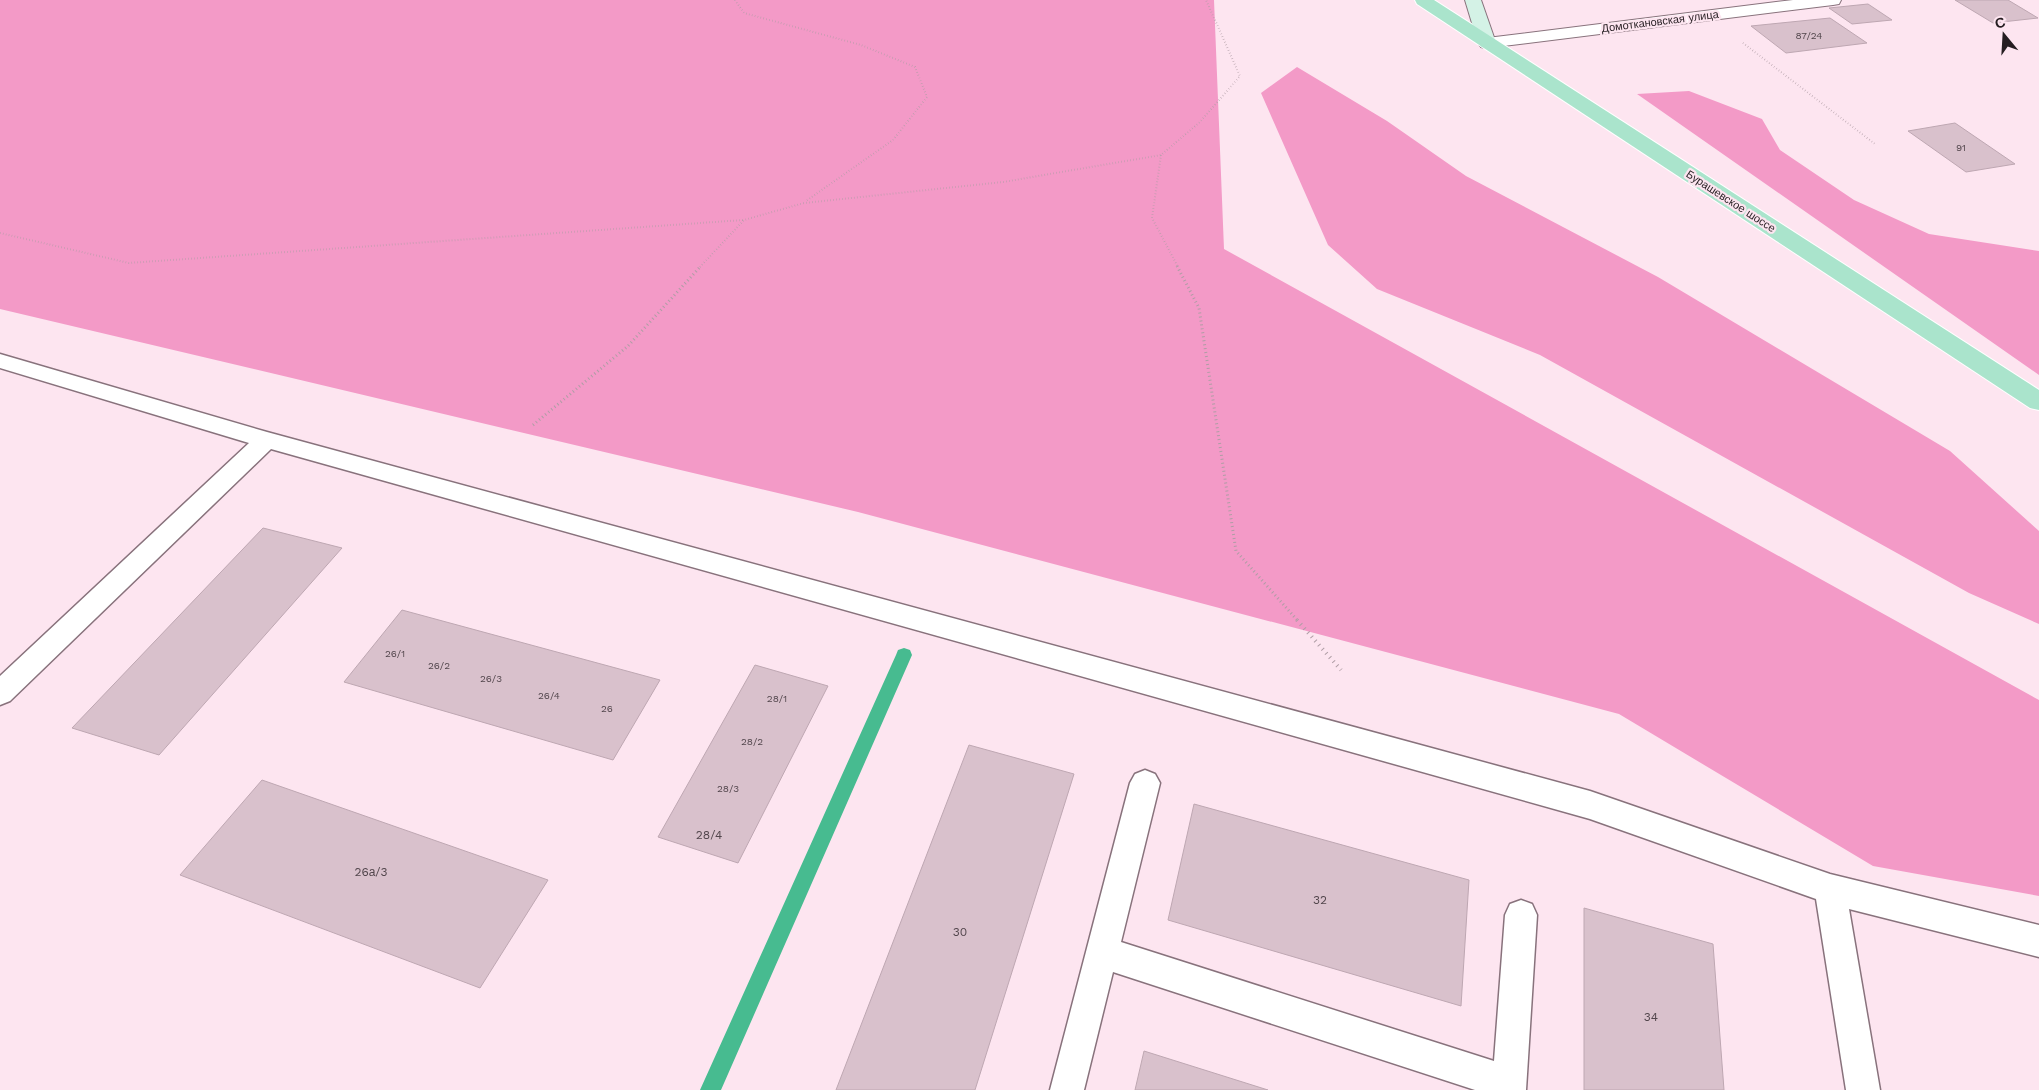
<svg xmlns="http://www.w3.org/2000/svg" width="2039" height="1090" viewBox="0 0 2039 1090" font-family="'Work Sans',sans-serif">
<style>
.green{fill:#f39ac7}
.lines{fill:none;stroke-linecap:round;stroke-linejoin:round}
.stream{fill:#47bb90;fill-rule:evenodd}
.building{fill:#d9c1cc;stroke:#bea7b2}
.lane-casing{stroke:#88727c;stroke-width:3}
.street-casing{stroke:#88727c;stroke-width:2}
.secondary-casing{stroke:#88727c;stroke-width:2}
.primary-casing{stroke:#fff;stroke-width:2}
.path-far2{stroke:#af9da5;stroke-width:2;stroke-dasharray:0.5 2.5;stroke-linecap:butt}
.path-far1{stroke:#af9da5;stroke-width:3;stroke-dasharray:1 3;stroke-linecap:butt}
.path{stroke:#af9da5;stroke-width:4;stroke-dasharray:1 4.5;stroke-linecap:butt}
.lane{fill:#fff;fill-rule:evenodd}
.street{fill:#fff;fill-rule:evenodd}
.secondary{fill:#d4f2e6;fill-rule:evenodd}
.primary{fill:#aae4cc;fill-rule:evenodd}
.labels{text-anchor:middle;stroke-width:4.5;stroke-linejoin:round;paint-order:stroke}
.number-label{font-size:10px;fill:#52464c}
.far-street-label{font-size:11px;fill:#251d21;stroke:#fde5f0}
.near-number-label{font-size:12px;fill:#52464c}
</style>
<rect width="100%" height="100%" fill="#fde5f0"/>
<!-- green -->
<path class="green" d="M0 0H1214L1224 249 2039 700V896L1873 866 1619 714 858 512 0 309Z
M1297 67 1387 121 1466 176 1658 277 1950 451 2039 531V624L1969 593 1540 355 1377 289 1328 245 1261 93Z
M1689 91 1762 119 1780 150 1854 200 1929 234 2039 251V375L1637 94Z"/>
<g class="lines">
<!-- stream -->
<path class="stream" d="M904 648 910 650 912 655 721 1090H700L896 655 898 650Z"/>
</g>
<!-- building -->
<path class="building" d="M1955 0H2008L2038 18 1993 23Z
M1868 4 1892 20 1852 24 1829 8Z
M1830 18 1867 43 1786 53 1751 26Z
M1955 123 2015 164 1966 172 1908 131Z
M263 528 342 548 159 755 72 728Z
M402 610 660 680 613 760 344 682Z
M755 665 828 686 738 863 658 837Z
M969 745 1074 774 975 1090H836Z
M262 780 548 880 480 988 180 875Z
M1194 804 1469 880 1461 1006 1168 920Z
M1584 908 1713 944 1724 1090H1584Z
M1144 1051 1268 1090H1135Z"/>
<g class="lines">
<!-- lane casing -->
<g class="lane-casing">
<path id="lane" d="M0 354 267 432 1590 791 1830 874 2039 925V957L1849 909 1880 1090H1846L1816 899 1590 819 271 449 10 701 0 705V676L249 443 0 368Z
M1145 770 1155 774 1160 783 1121 942 1494 1061 1505 915 1510 904 1521 900 1532 904 1537 915 1526 1090H1475L1113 972 1084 1090H1050L1130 783 1135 774Z"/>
</g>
<!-- street casing -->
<g class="street-casing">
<path id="street" d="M1793 0H1841L1839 4 1833 5 1487 48 1481 47 1478 43 1481 39 1487 38Z"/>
</g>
<!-- secondary casing -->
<g class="secondary-casing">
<path id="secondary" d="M1465 0H1481L1496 43 1493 47 1487 48 1481 47 1478 43Z"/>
</g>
<!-- primary casing -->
<g class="primary-casing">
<path id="primary" d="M1415 0H1434L2039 390V410L2030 408 1417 4Z"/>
</g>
<!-- path-far2 -->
<path class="path-far2" d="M735 0 744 13 861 45 915 67 927 97 893 140 806 201
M1743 43 1875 144
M1161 155 1152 218 1178 267
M0 233 129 263 743 220
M700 267 744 220 804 203 1003 182 1161 155 1200 122 1240 76 1206 0"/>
<!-- path-far1 -->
<path class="path-far1" d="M1177 266 1199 308 1236 551 1298 621
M533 425 628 346 701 266"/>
<!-- path -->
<path class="path" d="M1297 620 1341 670"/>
<!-- lane -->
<use href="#lane" class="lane"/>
<!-- street -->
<use href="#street" class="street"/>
<!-- secondary -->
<use href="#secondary" class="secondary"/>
<!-- primary -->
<use href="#primary" class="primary"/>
</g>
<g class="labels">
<!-- number labels -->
<g class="number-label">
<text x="1809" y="39">87/24</text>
<text x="1961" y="151">91</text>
<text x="395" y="657">26/1</text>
<text x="439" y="669">26/2</text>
<text x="491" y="682">26/3</text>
<text x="549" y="699">26/4</text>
<text x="777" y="702">28/1</text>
<text x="607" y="712">26</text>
<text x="752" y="745">28/2</text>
<text x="728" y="792">28/3</text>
</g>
<!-- far-street labels -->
<g class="far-street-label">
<text transform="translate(1660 21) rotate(-7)" y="4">Домоткановская улица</text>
<text transform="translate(1731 201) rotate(33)" y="4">Бурашевское шоссе</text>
</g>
<!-- near-number labels -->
<g class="near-number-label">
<text x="709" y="839">28/4</text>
<text x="371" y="876">26а/3</text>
<text x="1320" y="904">32</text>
<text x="960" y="936">30</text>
<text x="1651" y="1021">34</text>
</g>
</g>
<!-- north arrow -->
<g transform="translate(2004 35) rotate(342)" stroke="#fde5f0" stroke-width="4" paint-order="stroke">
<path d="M0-4L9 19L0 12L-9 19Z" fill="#251d21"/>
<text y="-8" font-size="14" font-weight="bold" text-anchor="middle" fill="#251d21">С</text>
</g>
</svg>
